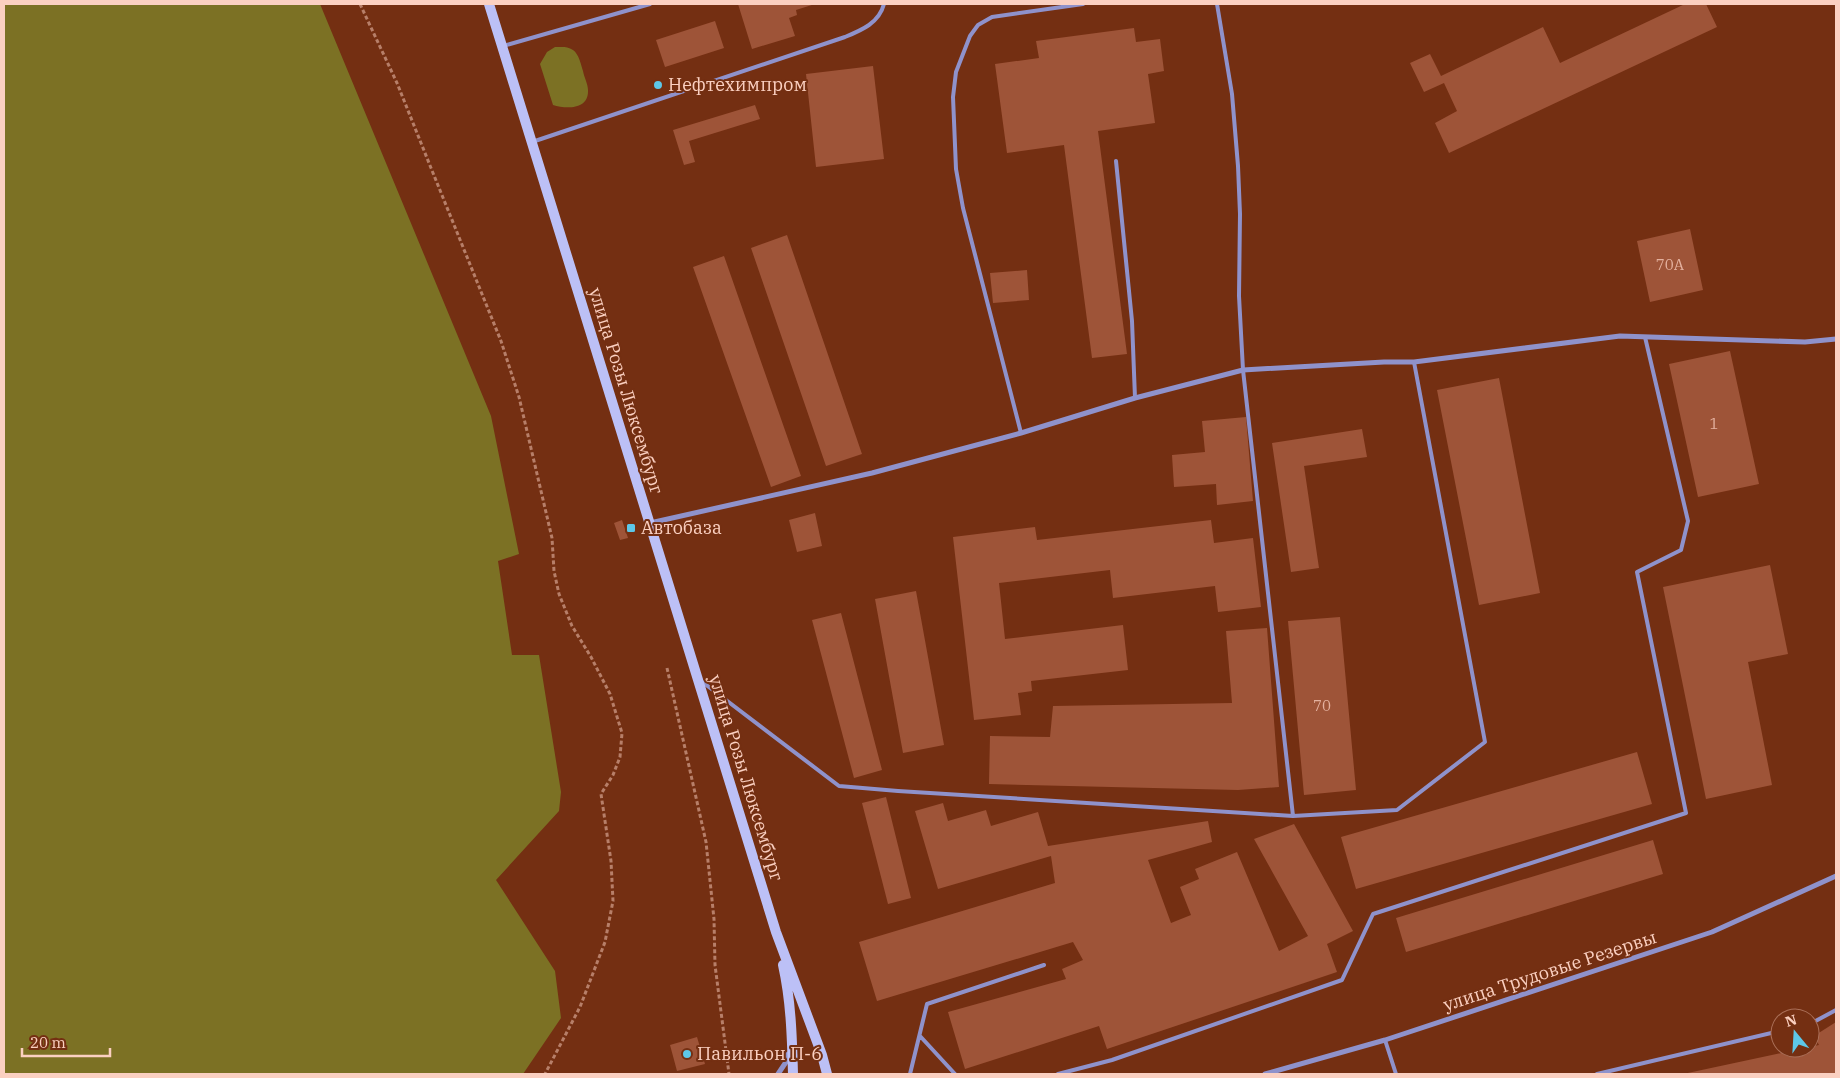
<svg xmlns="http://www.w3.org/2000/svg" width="1840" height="1078" viewBox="0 0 1840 1078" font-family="'IBM Plex Serif',serif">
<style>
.green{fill:#7c7124}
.building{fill:#9e5438}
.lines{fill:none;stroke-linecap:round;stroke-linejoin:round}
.path{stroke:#b77f69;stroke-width:3;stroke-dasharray:4 2.5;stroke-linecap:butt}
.lane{stroke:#8f92cb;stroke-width:4}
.street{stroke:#8f92cb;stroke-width:5}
.secondary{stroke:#bcc0f6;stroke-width:10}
.poi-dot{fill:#5dc7e8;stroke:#742f12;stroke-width:2}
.labels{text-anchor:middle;stroke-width:4;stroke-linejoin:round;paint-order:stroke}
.number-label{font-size:15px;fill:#e4b19f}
.poi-label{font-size:18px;fill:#fbd0c1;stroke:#742f12;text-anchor:start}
.street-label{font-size:18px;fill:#fbd0c1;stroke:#742f12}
</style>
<rect width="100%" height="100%" fill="#742f12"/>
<!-- green -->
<path class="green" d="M4 4H320L491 416 519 554 498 561 512 655H539L561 792 559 811 496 880 555 971 561 1018 523 1074H4Z
M555 47C562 47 567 46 573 50 579 54 581 65 583 71 584 77 588 84 588 90 589 110 566 109 553 105L540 64 547 52Z"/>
<!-- building -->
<path class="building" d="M738 4H815L796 10 797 15 789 18 795 36 752 49Z
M1685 4H1706L1717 27 1449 153 1435 123 1457 111 1444 83 1424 92 1410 63 1430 54 1441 76 1543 27 1560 63Z
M715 21 724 48 665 67 656 40Z
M1134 28 1136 42 1160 39 1164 71 1148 74 1155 123 1098 131 1127 354 1092 358 1064 145 1007 153 995 64 1039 58 1036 41Z
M873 66 884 159 816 167 806 74Z
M755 105 760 119 689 141 695 162 684 165 673 130Z
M1690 229 1703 290 1650 302 1637 241Z
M787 235 862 454 826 466 751 248Z
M724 256 801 476 771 487 693 267Z
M1027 270 1029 300 993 303 990 273Z
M1730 351 1759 484 1698 497 1669 364Z
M1499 378 1540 593 1479 605 1437 390Z
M1246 417 1253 501 1217 505 1216 484 1174 487 1172 455 1205 452 1202 421Z
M1362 429 1367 457 1304 466 1319 568 1291 572 1272 443Z
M815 513 822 546 797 552 789 520Z
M622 520 628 538 620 540 614 523Z
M1211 520 1214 543 1253 538 1261 607 1218 612 1215 586 1113 598 1110 570 999 583 1005 639 1123 625 1128 670 1031 681 1032 691 1018 693 1021 715 974 720 953 537 1035 527 1037 540Z
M1770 565 1788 654 1748 662 1772 785 1706 799 1663 587Z
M916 591 944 745 903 753 875 599Z
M841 613 882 770 854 778 812 620Z
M1340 617 1356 790 1304 795 1288 621Z
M1267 628 1279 787 1238 790 989 784 990 736 1050 737 1053 706 1232 703 1226 631Z
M1637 752 1652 804 1356 889 1341 837Z
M886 797 911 898 888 904 862 803Z
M943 803 948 821 986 810 991 826 1038 812 1048 846 1208 821 1212 842 1148 860 1171 923 1191 915 1180 887 1199 879 1195 869 1237 852 1279 951 1308 936 1254 839 1294 824 1353 931 1327 944 1337 972 1107 1049 1099 1026 965 1069 948 1012 1066 979 1062 969 1083 960 1073 942 877 1001 859 942 1055 883 1051 856 938 889 915 811Z
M1653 840 1663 874 1406 952 1396 918Z
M1836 1022V1074H1683L1819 1045 1814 1036Z
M697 1037 705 1064 677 1071 670 1045Z"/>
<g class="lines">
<!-- path -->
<path class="path" d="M360 4 397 83 431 168 501 341 519 397 552 538 554 571 559 594 572 626 591 657 610 694 622 733 620 757 613 775 601 794 611 861 613 901 605 942 580 1007 545 1074
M667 668 706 842 714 919 715 965 729 1074"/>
<!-- lane -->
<path class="lane" d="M1217 4 1232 94 1238 166 1240 214 1239 296 1243 370 1293 816
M503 46 650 4
M532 142 845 37C862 30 879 23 884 4
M1116 161 1132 321 1135 398
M1021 433 963 208 956 169 953 97 956 72 970 36 978 25 992 17 1083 4
M701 681 839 786 898 791 1293 816 1397 810 1485 742 1414 362
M1810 1024 1836 1010
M920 1036 955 1074
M1385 1040 1396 1074
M910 1074 927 1004 1044 965
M1058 1074 1112 1060 1342 980 1373 914 1686 813 1637 572 1681 550 1688 521 1645 337
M1597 1074 1780 1031"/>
<!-- street -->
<path class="street" d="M650 523 872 473 1021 433 1135 398 1243 370 1384 362H1414L1620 336 1805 342 1836 339
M778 1074 788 1059V1054
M1265 1074 1385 1040 1712 932 1836 876"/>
<!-- secondary -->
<path class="secondary" d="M489 4 776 932 822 1055 827 1074
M783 965C791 1001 792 1037 793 1074"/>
</g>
<!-- markers -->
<g class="poi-dot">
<circle cx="658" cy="85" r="5"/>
<rect x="626" y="523" width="10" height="10" rx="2.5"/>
<circle cx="687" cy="1054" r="5"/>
</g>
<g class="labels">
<!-- number labels -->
<g class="number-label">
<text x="1670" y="270">70А</text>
<text x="1714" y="429">1</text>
<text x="1322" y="711">70</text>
</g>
<!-- poi labels -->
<g class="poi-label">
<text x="668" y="91">Нефтехимпром</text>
<text x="641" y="534">Автобаза</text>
<text x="697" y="1060">Павильон П-6</text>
</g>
<!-- street labels -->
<g class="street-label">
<text transform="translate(626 391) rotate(73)" y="6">улица Розы Люксембург</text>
<text transform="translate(746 778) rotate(73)" y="6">улица Розы Люксембург</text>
<text transform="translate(1550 971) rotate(-18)" y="6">улица Трудовые Резервы</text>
</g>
</g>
<!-- border -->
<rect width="1840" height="1078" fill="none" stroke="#fbd0c1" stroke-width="10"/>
<!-- north arrow -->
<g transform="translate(1795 1033) rotate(342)"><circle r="24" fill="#742f12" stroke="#aa6f58"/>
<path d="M0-4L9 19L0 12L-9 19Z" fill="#5dc7e8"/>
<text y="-8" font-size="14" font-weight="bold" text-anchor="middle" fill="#fbd0c1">N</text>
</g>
<!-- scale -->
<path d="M22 1048v8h88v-8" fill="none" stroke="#fbd0c1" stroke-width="2.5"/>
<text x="30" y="1048" font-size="15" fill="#fbd0c1" stroke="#742f12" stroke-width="4" paint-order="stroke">20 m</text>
</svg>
